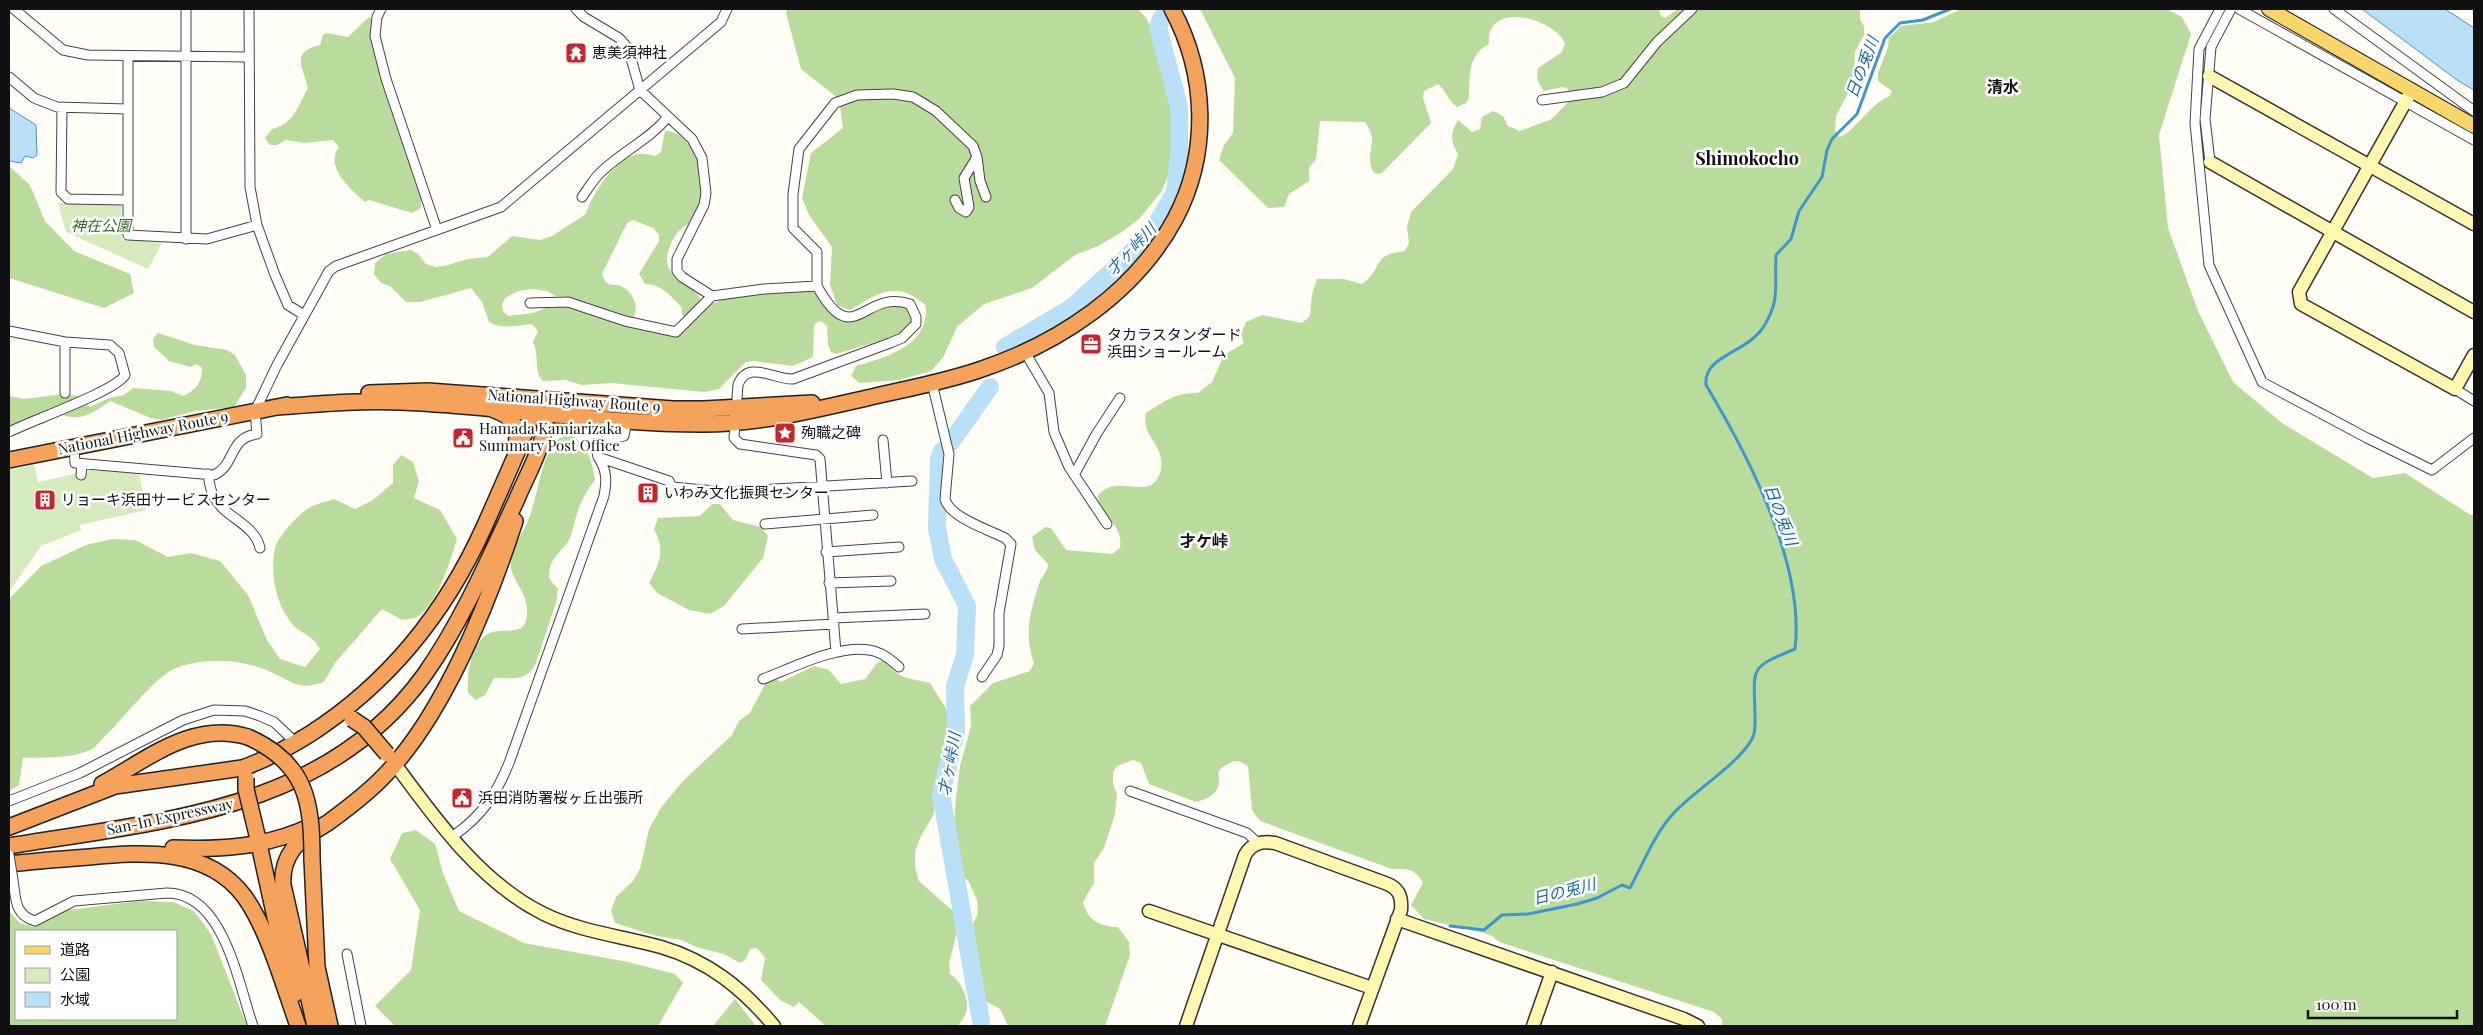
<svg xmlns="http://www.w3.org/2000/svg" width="2483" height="1035" viewBox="0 0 2483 1035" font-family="'Playfair Display','Noto Sans JP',serif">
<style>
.green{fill:#d5ebbd}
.forest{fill:#b9dc9c;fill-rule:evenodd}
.water{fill:#b9e0f7;stroke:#3f96cf}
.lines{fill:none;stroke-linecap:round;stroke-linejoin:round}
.stream{stroke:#3f96cf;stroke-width:3}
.river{stroke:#b9e0f7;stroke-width:18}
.street-casing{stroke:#444;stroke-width:11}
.secondary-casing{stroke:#333;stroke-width:15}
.primary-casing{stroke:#222;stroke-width:16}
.highway-casing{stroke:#222;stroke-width:18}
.street{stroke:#fff;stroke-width:9}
.secondary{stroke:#fff6b0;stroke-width:12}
.primary{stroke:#f9d66b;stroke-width:14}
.highway{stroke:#f5a25d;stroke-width:15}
.street-bridge-casing{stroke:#444;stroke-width:11;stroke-linecap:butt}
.highway-bridge-casing{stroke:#222;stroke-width:18;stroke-linecap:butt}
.street-bridge{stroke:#fff;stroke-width:9}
.highway-bridge{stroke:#f5a25d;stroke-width:15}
.labels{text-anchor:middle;stroke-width:5;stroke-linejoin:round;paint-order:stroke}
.poi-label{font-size:15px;fill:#111;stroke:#fff;text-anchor:start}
.park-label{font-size:15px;font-style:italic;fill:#2f6b1f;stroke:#fff}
.street-label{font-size:15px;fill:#111;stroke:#fff}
.water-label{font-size:16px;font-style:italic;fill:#1768a6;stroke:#fff}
.neighbourhood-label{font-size:16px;font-weight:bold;fill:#111;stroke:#fff}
.quarter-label{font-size:18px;font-weight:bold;fill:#111;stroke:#fff}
</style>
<rect width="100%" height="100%" fill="#fffdf5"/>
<!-- green -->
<path class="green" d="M58 203 121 205 122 239 162 243 148 269 66 232Z
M34 465 38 482 92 470 139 473 146 510 80 525 81 530 41 546 11 589H9V470Z"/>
<!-- forest -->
<path class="forest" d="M787 9H1138L1147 19 1159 46 1173 103 1170 170 1162 191 1139 219 1122 232 1098 246 1075 255 1032 288 984 304 957 327 943 358 931 371 899 380 860 383 851 376 856 366C886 357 929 346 926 306 896 279 880 293 850 310L837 305 830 285 832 247 809 215 802 198 811 153 843 128 839 99 801 69 786 13Z
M1200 9H1659L1661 16 1665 18 1678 9H1860V20L1864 26V35L1855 52 1854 73 1850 89 1836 116 1835 131 1839 137C1853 134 1869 104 1890 96L1892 91 1878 81V73L1888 47 1889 38 1901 26 1934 22 1961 9H2167L2182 17 2191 34 2159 135 2168 228 2198 311 2233 382 2282 423 2373 478 2405 473 2469 514 2474 515V1026H1722V1019L1714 1012 1499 942 1492 936 1484 933 1424 919 1411 905 1423 883C1416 869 1407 868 1392 869L1260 821 1252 810 1248 766C1241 762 1237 759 1230 763 1209 773 1225 777 1216 791 1212 797 1203 800 1196 802L1149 784 1141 763 1133 760 1117 766 1113 772V784L1117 794 1115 814 1104 848 1094 863V883L1083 902C1088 921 1099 926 1118 927L1129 942 1130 955 1105 1026H1008L1000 1009 987 1002 979 988 973 924 978 913 977 900 969 882 960 873 955 851 954 824 956 798 960 766 971 726 970 706 993 683 1030 671 1034 663C1024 636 1030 611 1039 584 1041 576 1048 573 1048 564L1035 550 1032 537 1045 527 1051 528 1066 550 1112 554 1120 548C1124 522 1097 515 1098 495 1119 472 1150 503 1160 473 1168 445 1140 437 1146 413 1164 401 1177 392 1198 393L1212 382 1224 355 1244 343 1241 334 1246 322 1262 315 1302 323 1310 316 1312 294 1317 279H1344L1362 284C1385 268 1369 255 1405 251L1409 243 1407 227 1411 212 1453 169 1458 154C1450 141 1450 133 1458 120L1472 132 1480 129 1482 117 1493 111 1503 116 1508 126 1520 131 1552 119 1570 100 1568 89 1563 87 1544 91C1538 84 1536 78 1538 68L1562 52 1565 43C1553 17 1485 0 1489 44 1467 56 1470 76 1469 98L1466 103 1457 107C1448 100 1446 91 1438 84L1424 91 1423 98 1431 123 1381 174 1374 173C1367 162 1371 153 1372 141 1373 135 1368 127 1365 122L1320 121 1316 159 1309 168V181L1289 194 1284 207 1268 208 1219 160 1224 145 1233 133 1235 78Z
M369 17 372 19 370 38 421 196V208L412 213 369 200 365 202C350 189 324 166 339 147L333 140 304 143 286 140 277 145H270L265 138 272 129C294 124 298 106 308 88 303 67 290 52 320 45L323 35 327 33 348 37Z
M665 131C678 131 686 139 692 150 704 169 709 204 691 222 688 225 684 226 681 229 674 235 667 250 667 260 667 277 689 284 699 296L701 300 685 317 682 315V308C671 296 662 284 645 284L639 274 659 241V234L653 228 633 220 627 223 602 274C603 278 605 282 609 284 612 286 617 284 621 286 633 292 641 308 632 319L569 297 555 296 547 291 533 289 518 291 505 298 502 305 503 311 508 316 533 313 554 305 569 307 635 328 675 335 681 334 708 305 728 298 801 289 814 292 841 320C846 322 850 323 856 321 873 316 915 283 911 326L899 335 836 354 831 352 828 345 827 326 821 321 817 322 814 326 813 357 793 366 753 361 746 362 719 389 705 392 611 383 582 385 565 380 543 381C533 371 540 356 533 342L538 331 532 324C516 325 504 330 489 322L482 302 471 288 420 302H406L390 286 381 283 374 274 375 263 386 254 411 250 418 254 426 264 436 267 448 265 468 259 488 257 512 236 540 240 552 236 586 214C591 195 617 156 639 154 644 153 651 155 655 156L661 152Z
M9 166 30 185 45 221 74 251 130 274 134 293 104 308 9 278Z
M158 333 195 345 227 350 235 355 246 375V388L234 407 195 411 161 420 151 418 110 401C94 412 82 422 63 415L9 437V396L24 399 63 394 78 396 90 407 109 398 124 395 133 388 171 391 183 396C196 390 202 383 202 368L197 364 190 367 169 361 154 347 153 339Z
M572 435C588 447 592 461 595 480 587 491 581 500 577 514 574 522 573 532 569 540 562 553 552 554 549 573 548 580 554 584 558 589L556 603 536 663C527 682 513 678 494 678L485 695 476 700 468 693C467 674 470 644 488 634 504 625 528 641 527 610 527 593 514 583 511 568 508 552 520 538 526 525 538 500 538 469 553 445 557 438 564 436 572 435Z
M401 455 413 462 419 481 414 498 440 510 457 539C450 562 439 599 420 615 416 619 407 619 402 620L382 609 335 663 324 682C297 691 294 682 271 672 241 659 209 657 178 667 155 675 124 719 104 737 100 741 95 748 90 750 70 759 44 757 23 758L19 785 9 791V599L41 566 86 545 112 539 135 540 168 557 191 553 220 561 248 595 267 640 280 659 305 667 320 649C312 633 298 634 290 621 275 601 270 572 275 548 277 538 297 516 306 510 313 504 326 502 334 499L355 509 373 500 393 483V465Z
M712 504H720L733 520 761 527 768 536 763 558 724 606 710 614 689 610 657 593 649 583C659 563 666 552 654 529L658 518 700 516Z
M884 660C890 663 890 668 895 672 903 679 919 680 930 683L947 710 951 742 934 792V814L920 838 915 852V867L919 881 955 913 959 923 949 964 950 974C960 980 968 996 967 1008 967 1014 961 1021 958 1026H826L799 1002 794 1007 780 1000 761 980 765 958 757 948 750 949 746 959 740 963 724 954 699 948 681 940 656 936 615 923 611 911 616 897 633 881 640 869 649 829 662 806 684 780 732 735 739 721 750 713 766 682 774 678 781 682 814 666 829 670 841 684 865 679 877 663Z
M416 830 435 844 443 873 459 911 524 943 628 962 675 974 683 983 658 1026H395L375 1006 411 970 420 910 390 859 402 833Z
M140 901 173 902 194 911 211 934 247 1026H9V911L20 923 33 927 68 910ZM176 931V1019H16V931Z
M735 999 756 1026H713Z"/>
<!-- water -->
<path class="water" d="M2362 9H2445L2474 28V90L2457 80Z
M9 108 36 125 37 155 33 158 25 156 21 163 9 161Z"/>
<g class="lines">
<!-- stream -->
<path class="stream" d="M1450 926 1484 930 1502 915 1528 914 1577 904 1597 898 1622 885 1630 888C1643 864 1654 835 1672 815 1693 791 1738 765 1752 739 1756 732 1755 723 1755 716 1754 667 1748 668 1795 649 1805 565 1748 455 1706 385 1703 355 1748 353 1764 326 1781 299 1774 284 1776 255L1791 239 1799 211 1822 177 1827 150 1832 139 1857 114 1885 38 1900 23 1923 20 1950 9"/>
<!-- river -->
<path class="river" d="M1005 347 1071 308 1120 264 1152 231 1175 192 1179 154V107L1158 27 1162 17
M951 442 990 387
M942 451 939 459 937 528 943 559 967 606 965 655 955 686 956 732 941 794 981 1021"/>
<!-- street casing -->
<g class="street-casing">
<path id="street" d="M14 9 63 50 88 55 248 57
M249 9 250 187 257 225 275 275 288 305 304 315
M381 9 377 17 375 36 386 79 437 230
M576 9 584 17 619 38 628 48 640 90 692 139 702 158 706 193 704 205 677 259V271L682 277 712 296 764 289 817 286C854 353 863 288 910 304L916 317V324L902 338 890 343 793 379C775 380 747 359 738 385L734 438 740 444 816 455 820 459 836 652
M2220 9 2199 49 2195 123 2209 265 2262 382 2367 438 2432 470 2474 438
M2239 9 2474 140
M2334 9 2474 111
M128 56V235L207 239 257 225
M9 77 34 98 57 107 127 109
M1542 100 1602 92 1624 83 1657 42 1692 9
M62 107 61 192 68 199 128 200
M2210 162 2205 119 2211 47 2231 9
M582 197C587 190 592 182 598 175 619 153 648 141 667 118
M955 200 959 208 966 212 969 207 964 178 977 157
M186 239V9
M817 286V252L793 228V194L799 149 835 103 857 95 893 94 913 97 936 111 973 146 977 157 980 181 986 197
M530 303 568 302 625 321 676 332 712 296
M9 331 65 342 110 345 119 353 125 375C116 391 30 421 9 432
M65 342V393
M1025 352 1049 393 1054 432 1069 467 1107 524
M932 383 949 454 945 499C949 517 989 530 1005 538L1011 544 999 613V646L997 655 982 677
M2455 389 2474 401
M627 420 624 436 606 440 596 447 598 457 669 481 672 487 726 492 912 481
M883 440 887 483
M74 447 75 463 214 475C236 465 228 438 257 434L255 411 277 365 329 271 336 266 501 207 721 22 727 9
M208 474C209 481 210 490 214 497 225 518 255 524 260 548
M81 475 82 464
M1074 475 1097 433 1120 398
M765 524 873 515
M826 552 899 547
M829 583 891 581
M833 618 925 614
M742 629 834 624
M763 679C792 668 842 642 874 651 884 654 891 660 899 667
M1130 791 1247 833 1258 843
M9 801 80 773 183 720 214 710 245 711 260 716 274 722 296 743
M453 836C481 817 496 795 509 763L604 496C607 481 607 470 598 457
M13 880C16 898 14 915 35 921L74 901 167 893C224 893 238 983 253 1026
M347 954 361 1026"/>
</g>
<!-- secondary casing -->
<g class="secondary-casing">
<path id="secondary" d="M2209 76 2474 224
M2412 90 2299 292 2301 304 2455 389 2474 355
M2210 162 2474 312
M395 764C436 820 481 883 544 914 581 932 622 936 661 947 709 961 743 989 774 1026
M1149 911 1372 988
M1397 919 1684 1019 1698 1026
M1186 1026 1245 855C1252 843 1261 841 1275 843L1385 883C1399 888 1402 896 1401 910L1359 1026
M1533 1026 1552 972"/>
</g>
<!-- primary casing -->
<g class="primary-casing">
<path id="primary" d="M2269 9 2474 126"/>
</g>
<!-- highway casing -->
<g class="highway-casing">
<path id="highway" d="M369 393 428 391 673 409H704L812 403
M277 407C318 404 360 400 401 402 502 406 602 424 703 424 760 424 813 410 867 398 905 389 945 382 982 369 1059 343 1135 293 1175 219 1210 153 1207 74 1172 9
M494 410C513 416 521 429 515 448
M9 460 287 405
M102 784C148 759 193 720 248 737
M9 827 115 786 242 768C266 760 289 747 310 734 389 683 447 610 485 525 497 498 509 471 520 445 526 431 530 415 539 403
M257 835 278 931 295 994
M9 846C160 821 327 811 425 674 462 621 489 559 516 501 524 481 546 442 545 422 544 415 541 410 536 406
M173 848C221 850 267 847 311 826
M312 859 317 967 330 1026
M9 864C35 861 62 859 89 857 143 852 207 847 244 896 268 929 284 987 298 1026
M315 1026 283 885C282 872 285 860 293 849 302 837 317 830 329 822 348 808 368 793 384 776 444 715 489 601 515 521"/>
</g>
<!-- street -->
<use href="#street" class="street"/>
<!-- secondary -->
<use href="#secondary" class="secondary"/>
<!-- primary -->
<use href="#primary" class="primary"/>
<!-- highway -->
<use href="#highway" class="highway"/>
<!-- street-bridge casing -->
<g class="street-bridge-casing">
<path id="street-bridge" d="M9 855 13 880"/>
</g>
<!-- highway-bridge casing -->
<g class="highway-bridge-casing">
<path id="highway-bridge" d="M352 719 364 727 387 754
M248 737C306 763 312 801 312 859
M246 778V789L257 835"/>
</g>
<!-- street-bridge -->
<use href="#street-bridge" class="street-bridge"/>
<!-- highway-bridge -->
<use href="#highway-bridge" class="highway-bridge"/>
</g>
<!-- icons -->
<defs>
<g id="temple-square" transform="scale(1.125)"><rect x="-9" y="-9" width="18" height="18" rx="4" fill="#c4262e" stroke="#fff"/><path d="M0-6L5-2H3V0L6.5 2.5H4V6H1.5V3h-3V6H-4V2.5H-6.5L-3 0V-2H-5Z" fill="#fff"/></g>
<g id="office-square" transform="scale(1.125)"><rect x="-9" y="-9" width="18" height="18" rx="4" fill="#c4262e" stroke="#fff"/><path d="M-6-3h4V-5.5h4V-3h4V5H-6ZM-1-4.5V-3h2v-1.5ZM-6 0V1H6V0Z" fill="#fff"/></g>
<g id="sight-square" transform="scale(1.125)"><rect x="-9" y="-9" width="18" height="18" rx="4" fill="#c4262e" stroke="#fff"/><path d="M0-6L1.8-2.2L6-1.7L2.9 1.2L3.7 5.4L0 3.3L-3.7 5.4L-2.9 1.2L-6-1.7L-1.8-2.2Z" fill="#fff"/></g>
<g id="civic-square" transform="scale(1.125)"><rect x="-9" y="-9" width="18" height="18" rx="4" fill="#c4262e" stroke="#fff"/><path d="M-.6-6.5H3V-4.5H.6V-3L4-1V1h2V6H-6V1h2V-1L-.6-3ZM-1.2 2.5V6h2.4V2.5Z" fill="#fff"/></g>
<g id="building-square" transform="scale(1.125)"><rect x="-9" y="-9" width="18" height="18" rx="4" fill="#c4262e" stroke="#fff"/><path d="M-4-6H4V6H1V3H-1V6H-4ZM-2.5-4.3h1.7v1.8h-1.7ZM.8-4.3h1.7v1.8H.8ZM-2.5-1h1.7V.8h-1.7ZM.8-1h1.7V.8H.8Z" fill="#fff"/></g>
</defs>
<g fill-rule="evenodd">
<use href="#temple-square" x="576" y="53"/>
<use href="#office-square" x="1091" y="344"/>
<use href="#sight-square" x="785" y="433"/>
<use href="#civic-square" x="463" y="438"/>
<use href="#building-square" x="648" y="493"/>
<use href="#building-square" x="45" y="500"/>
<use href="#civic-square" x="462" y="798"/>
</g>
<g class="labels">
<!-- poi labels -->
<g class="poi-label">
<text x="592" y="58">恵美須神社</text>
<text x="1107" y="340">タカラスタンダード<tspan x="1107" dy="17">浜田ショールーム</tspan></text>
<text x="479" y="434">Hamada Kamiarizaka<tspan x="479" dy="17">Summary Post Office</tspan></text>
<text x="801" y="438">殉職之碑</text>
<text x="664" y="498">いわみ文化振興センター</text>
<text x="61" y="505">リョーキ浜田サービスセンター</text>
<text x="478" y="803">浜田消防署桜ヶ丘出張所</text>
</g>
<!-- park labels -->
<g class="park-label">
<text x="101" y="231">神在公園</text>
</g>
<!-- street labels -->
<g class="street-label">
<text transform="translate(574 401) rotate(4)" y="5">National Highway Route 9</text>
<text transform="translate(143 433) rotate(-11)" y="5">National Highway Route 9</text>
<text transform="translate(170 817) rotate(-12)" y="5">San-In Expressway</text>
</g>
<!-- water labels -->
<g class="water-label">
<text transform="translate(1862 67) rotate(-69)" y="6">日の兎川</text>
<text transform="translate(1131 249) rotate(-47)" y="6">才ヶ峠川</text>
<text transform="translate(1781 515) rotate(69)" y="6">日の兎川</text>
<text transform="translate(949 764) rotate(-80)" y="6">才ヶ峠川</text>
<text transform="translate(1564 891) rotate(-14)" y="6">日の兎川</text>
</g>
<!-- neighbourhood labels -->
<g class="neighbourhood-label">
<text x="2003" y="93">清水</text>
<text x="1204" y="547">才ケ峠</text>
</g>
<!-- quarter labels -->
<g class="quarter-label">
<text x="1747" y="165">Shimokocho</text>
</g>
</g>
<!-- border -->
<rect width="2483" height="1035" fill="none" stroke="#111111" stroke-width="20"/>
<!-- legend -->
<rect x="15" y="930" width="162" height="90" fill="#ffffff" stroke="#a0a0a0"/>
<rect x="25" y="946" width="25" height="8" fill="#f9d66b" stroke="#a0a0a0"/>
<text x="60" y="955" font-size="15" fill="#111111">道路</text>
<rect x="25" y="968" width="25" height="15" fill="#d5ebbd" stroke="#a0a0a0"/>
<text x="60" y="980" font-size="15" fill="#111111">公園</text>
<rect x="25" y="992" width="25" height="15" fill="#b9e0f7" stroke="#a0a0a0"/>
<text x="60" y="1005" font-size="15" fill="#111111">水域</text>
<!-- scale -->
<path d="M2308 1010v8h149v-8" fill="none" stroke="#111111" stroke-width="2.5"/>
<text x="2316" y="1010" font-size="15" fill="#111111" stroke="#ffffff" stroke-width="4" paint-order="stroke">100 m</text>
</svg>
